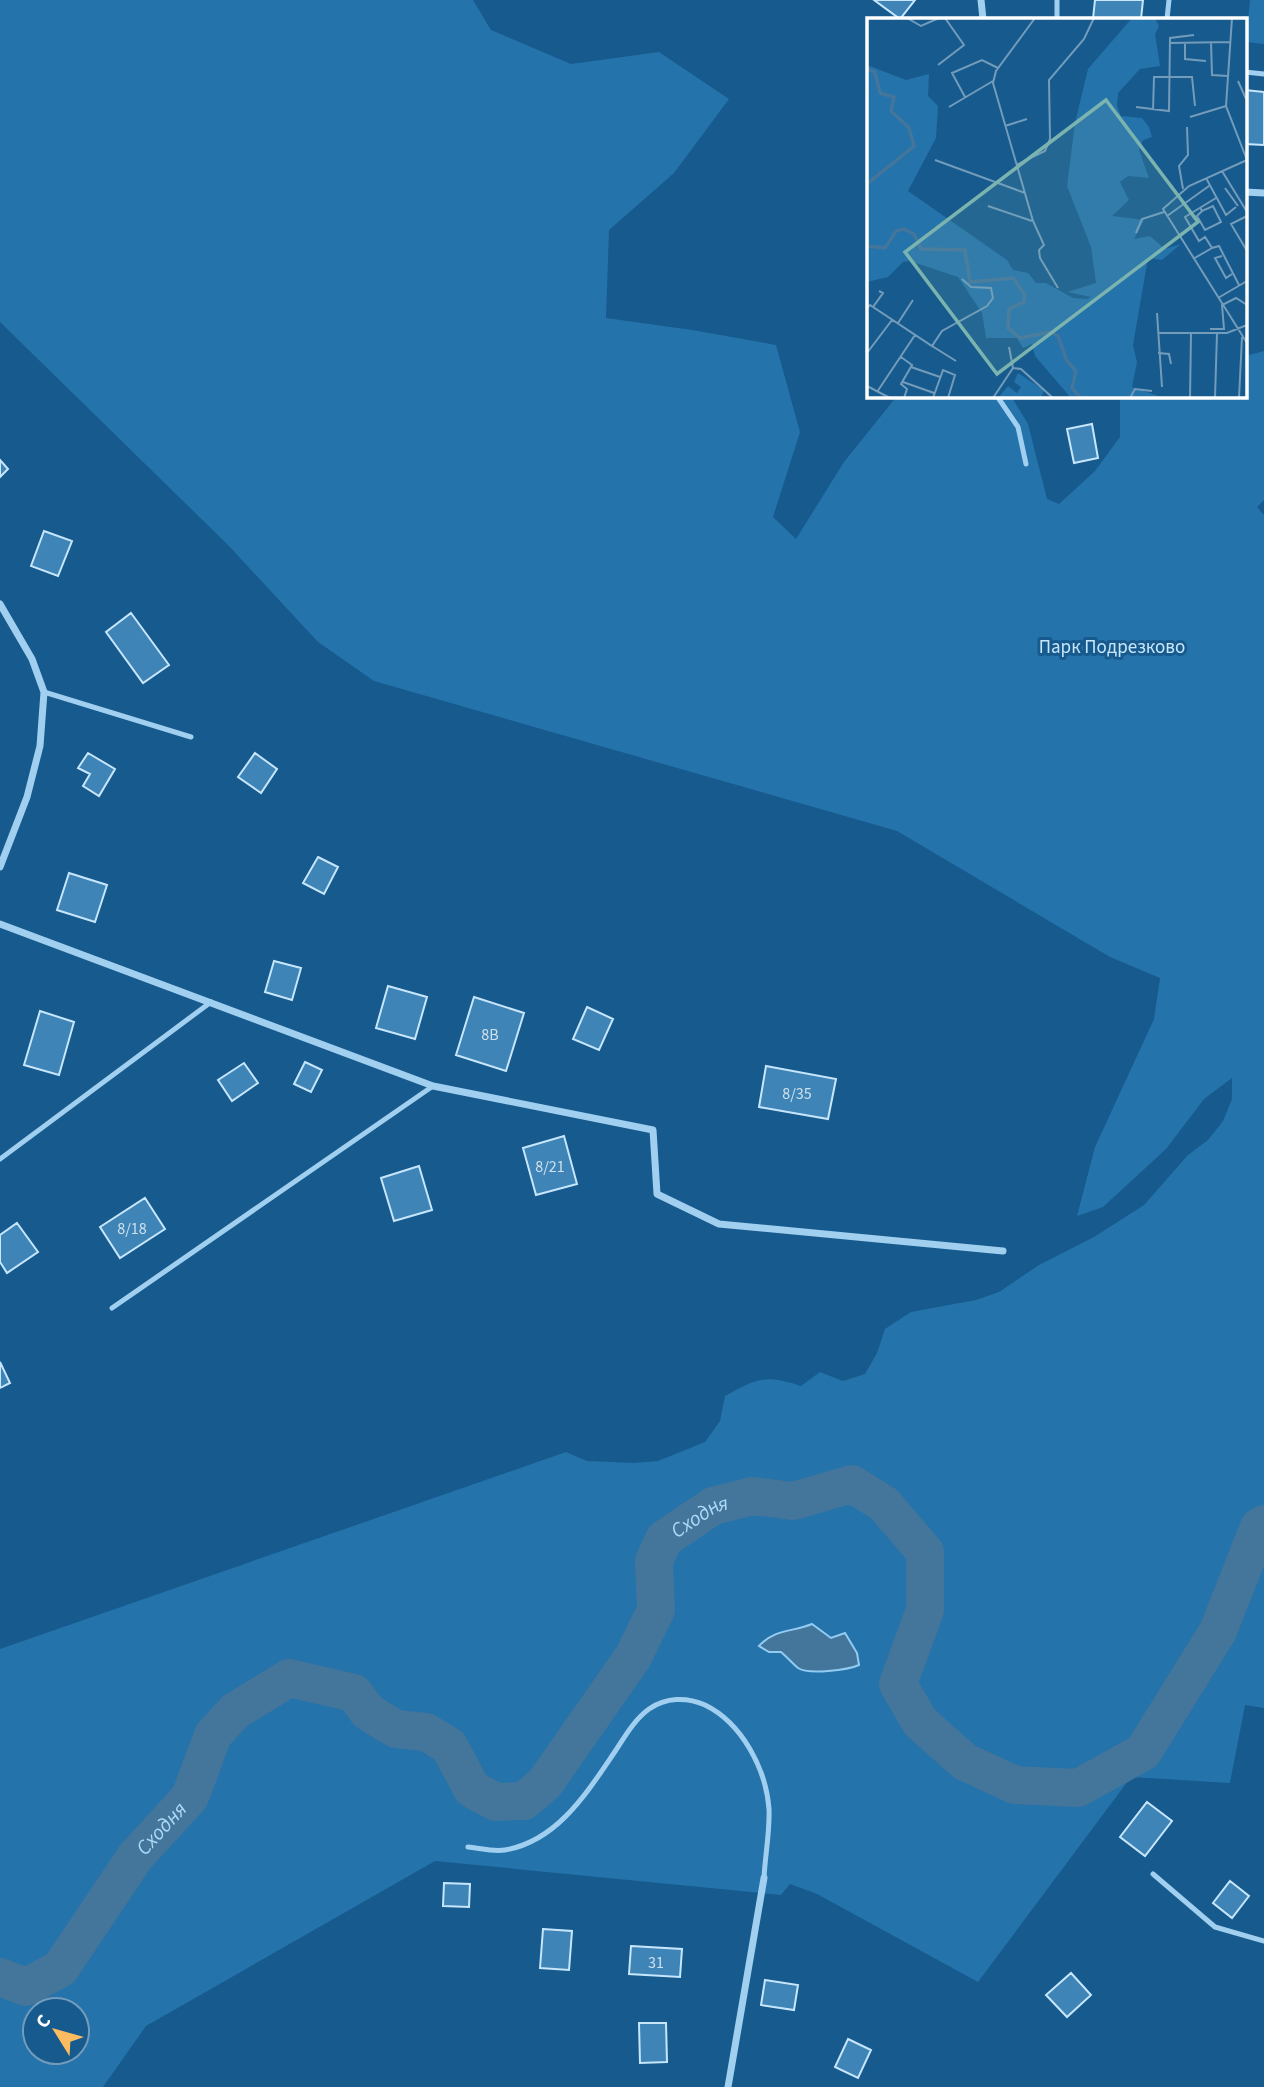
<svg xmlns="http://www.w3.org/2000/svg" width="1264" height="2087" viewBox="0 0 1264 2087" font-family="'Source Sans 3',sans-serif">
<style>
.green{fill:#2573ab;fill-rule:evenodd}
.water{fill:#44759b;stroke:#93ccf3;stroke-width:2}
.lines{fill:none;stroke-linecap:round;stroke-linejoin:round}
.river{stroke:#44759b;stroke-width:38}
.building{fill:#3e84b7;stroke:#c7e6fb;stroke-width:2}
.lane{stroke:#a1cff0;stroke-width:5}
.street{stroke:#a1cff0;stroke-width:7}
.labels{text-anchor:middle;stroke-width:6;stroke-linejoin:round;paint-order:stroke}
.number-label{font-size:16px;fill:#cfe0ed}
.park-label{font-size:19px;fill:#c7e6fb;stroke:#165a8e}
.water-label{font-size:21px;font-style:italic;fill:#add9f7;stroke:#165a8e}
.inset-river{fill:none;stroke:#44759b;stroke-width:3.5}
.inset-road{fill:none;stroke:#739cbb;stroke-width:2}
.view{fill:#7bb4af;fill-opacity:0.15;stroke:#7bb4af;stroke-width:3.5}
.inset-edge{fill:none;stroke:#fff;stroke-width:3.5}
</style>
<rect width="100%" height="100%" fill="#165a8e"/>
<!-- green -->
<path class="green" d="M0 0H473L491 30 571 64 659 52 729 99 674 173 609 230 606 318 692 330 776 345 800 432 773 517 796 539 844 462 897 396H1011L1028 424 1047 499 1059 504 1095 471 1120 437V396H1245V356L1264 351V500L1257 507 1264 515V1708L1245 1705 1230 1783 1131 1777 978 1982 817 1894 790 1884 781 1895 435 1861 146 2026 103 2087H0V1649L566 1452 587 1461 634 1463 658 1461 705 1442 720 1421 725 1396C757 1378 766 1374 801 1386L820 1372 843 1381 865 1374 877 1353 885 1329 911 1312 976 1300 999 1292 1039 1265 1094 1237 1144 1205 1188 1155 1208 1140 1223 1121 1232 1099V1078L1204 1099 1166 1149 1103 1207 1077 1216 1095 1147 1154 1019 1160 978 1110 957 897 831 374 681 318 642 228 545 0 322ZM812 1624 831 1638 845 1633 857 1653 847 1670C831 1668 811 1678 798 1667 792 1663 787 1657 781 1652H769L759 1646 789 1630ZM35 2010H77V2052H35Z
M1250 0H1264V44L1246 42Z"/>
<!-- water -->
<path class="water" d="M812 1624 831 1638 845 1633 857 1653 859 1665C848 1670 808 1675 798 1668 792 1663 787 1657 781 1652H769L759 1646C774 1629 793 1632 812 1624Z"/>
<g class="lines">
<!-- river -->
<path class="river" id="s1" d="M0 1977 26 1987 60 1969 135 1857 190 1797 213 1735 235 1711 289 1678 354 1693 368 1712 396 1729 426 1732 449 1746 472 1789 496 1802 524 1801 545 1783 633 1657 656 1610 654 1561 664 1539 713 1506 752 1496 793 1501 852 1484 884 1504 925 1552V1610L898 1684 920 1722 965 1762 1015 1785 1078 1788 1143 1752 1218 1631 1259 1527 1264 1524"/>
</g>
<!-- building -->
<path class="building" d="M874 0H915L900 19Z
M1095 0H1143L1141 19H1093Z
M1245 90 1264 92V145L1245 144Z
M1092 424 1098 458 1074 463 1067 429Z
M0 460 8 469 0 477Z
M44 531 72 541 58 576 31 566Z
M131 613 169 665 143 683 106 632Z
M88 753 115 769 99 796 83 786 90 774 78 768Z
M255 753 277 769 261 793 238 777Z
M318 857 338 867 324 894 303 883Z
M69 873 107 885 95 922 57 910Z
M274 961 301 968 292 1000 265 992Z
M388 986 427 997 415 1039 376 1028Z
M474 997 524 1013 506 1071 456 1055Z
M587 1007 613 1019 599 1050 573 1039Z
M40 1011 74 1022 59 1075 24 1065Z
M305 1062 322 1070 311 1092 294 1084Z
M244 1063 258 1083 232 1101 218 1080Z
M766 1066 836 1079 828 1119 759 1107Z
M564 1136 577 1184 536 1195 523 1148Z
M419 1166 432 1210 394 1221 381 1178Z
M145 1198 165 1229 120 1258 100 1227Z
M17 1223 38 1252 7 1273 0 1262V1235Z
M0 1362 10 1383 0 1388Z
M1147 1802 1172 1821 1145 1856 1120 1837Z
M1230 1881 1249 1896 1232 1918 1213 1903Z
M444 1883 470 1884 469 1907 443 1906Z
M543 1929 572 1931 569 1970 540 1968Z
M631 1946 682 1949 680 1977 629 1974Z
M1071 1973 1091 1995 1067 2017 1046 1995Z
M765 1980 798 1985 794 2010 761 2005Z
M639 2023H666L667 2062 640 2063Z
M848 2039 871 2050 858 2078 835 2067Z"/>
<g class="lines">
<!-- lane -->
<path class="lane" d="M1057 19V0
M1167 19 1169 0
M1245 72 1264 74
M997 396 1018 427 1026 464
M44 692 191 737
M0 1159 211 1002
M112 1308 433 1086
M468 1847C479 1848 493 1852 505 1850 558 1841 588 1791 616 1750 625 1736 635 1719 649 1709 666 1697 687 1697 705 1705 742 1723 766 1769 769 1809 770 1831 765 1856 764 1878
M1153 1874 1215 1927 1264 1941"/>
<!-- street -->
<path class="street" d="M981 0 983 19
M1245 192 1264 193
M0 604 32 659 44 692 40 746 27 797 0 867
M0 924 433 1086 653 1130 657 1194 719 1224 1003 1251
M728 2087 764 1878"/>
</g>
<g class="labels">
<!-- number labels -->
<g class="number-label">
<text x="490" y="1040">8В</text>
<text x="797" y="1099">8/35</text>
<text x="550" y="1172">8/21</text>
<text x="132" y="1234">8/18</text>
<text x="656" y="1968">31</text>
</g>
<!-- park labels -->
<g class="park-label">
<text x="1112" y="653">Парк Подрезково</text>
</g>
<!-- water labels -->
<g class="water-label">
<text dy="7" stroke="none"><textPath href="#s1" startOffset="1078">Сходня</textPath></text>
<text dy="7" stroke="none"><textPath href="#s1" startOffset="240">Сходня</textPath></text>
</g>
</g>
<!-- overview -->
<g transform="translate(867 18)">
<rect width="380" height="380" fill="#165a8e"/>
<path d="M265 0H288L292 8 288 16 293 48 273 51 251 75 250 88 254 98 275 100 282 109 285 119 276 122 272 132 282 160 261 158 253 164 262 182 245 198 277 202 267 221 283 218 298 231 314 226 295 242 281 240 266 327 270 344 265 369 297 380H204L168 338 165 326 156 330 150 320H119L115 295 91 259 43 243 36 244 21 259 0 264V47L39 62 62 56 61 78 71 88 69 120 41 173 140 242 146 252 161 255 169 265H179L206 280 220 281 224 279 200 274 229 265 224 229 200 168 208 105 221 51ZM151 355 177 372 174 380H131L141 368 150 375 154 369 147 364Z" fill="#2573ab"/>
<path class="inset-river" d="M0 51 8 54 13 75 27 79 24 93 42 110 47 128 0 166M0 228 18 230 29 213 37 211 47 216 54 231 98 232 103 264 146 260 158 277 157 284 142 291 141 310 153 320 183 314 191 318 200 343 209 353 205 370 214 380"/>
<path class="inset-road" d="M40 0 54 8 72 0M168 0 129 53 126 65 166 203 177 227 172 232 173 240 191 270M365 0 359 88 380 142M344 24 345 57 361 58M302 25 364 24M318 25V41L339 43M71 47 97 27 78 0M371 63 380 83M98 79 85 55 115 42 131 50M82 89 126 63M269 89 302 93 303 20 327 17M286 93 287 59H325L328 88M323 99 359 88M138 108 160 101M68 142 158 175M380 142 322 168 296 191 380 325M149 147 178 133 183 121 182 62 217 21 227 0M355 153 380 194M339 160 359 197 369 189M358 170 371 188M316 171 312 148 321 137 320 109M121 188 165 203M333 189 335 193 346 188 354 204 338 212 330 198 335 193M300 198 342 168M380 198 364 206 380 233M269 215 275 201 297 194M345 230 352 228 372 267M355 238 348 240 359 260 365 256M326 241 345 230 338 219 332 223 318 199 349 180M351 280 380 263M6 289 16 275 12 273M0 290 3 287 65 328 75 313 120 288 126 280 124 270 104 269 95 261M290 295 295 369M31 305 46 282M343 311H357L355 287 369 280 380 287M291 315H360L380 307M65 328 89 343M142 329 146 350M0 335 25 302M291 335 302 336 304 346M34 339 45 347 34 366 40 371 37 380M44 349 73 359M36 364 67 375M0 368 23 380M10 374 48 317M66 380 76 352 88 357 81 380M126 380 146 350 154 351 186 380M263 380 268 371 285 373M323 380 324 315M348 380 350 315M372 380 375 319"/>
<path class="view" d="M239 82 331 204 130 356 38 234Z"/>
<rect width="380" height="380" class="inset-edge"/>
</g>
<!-- north arrow -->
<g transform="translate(56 2031) rotate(307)"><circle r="33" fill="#165a8e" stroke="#739cbb" stroke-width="2"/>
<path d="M0-5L12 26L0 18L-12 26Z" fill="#ffbb60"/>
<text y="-10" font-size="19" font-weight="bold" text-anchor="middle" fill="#ffffff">С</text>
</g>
</svg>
